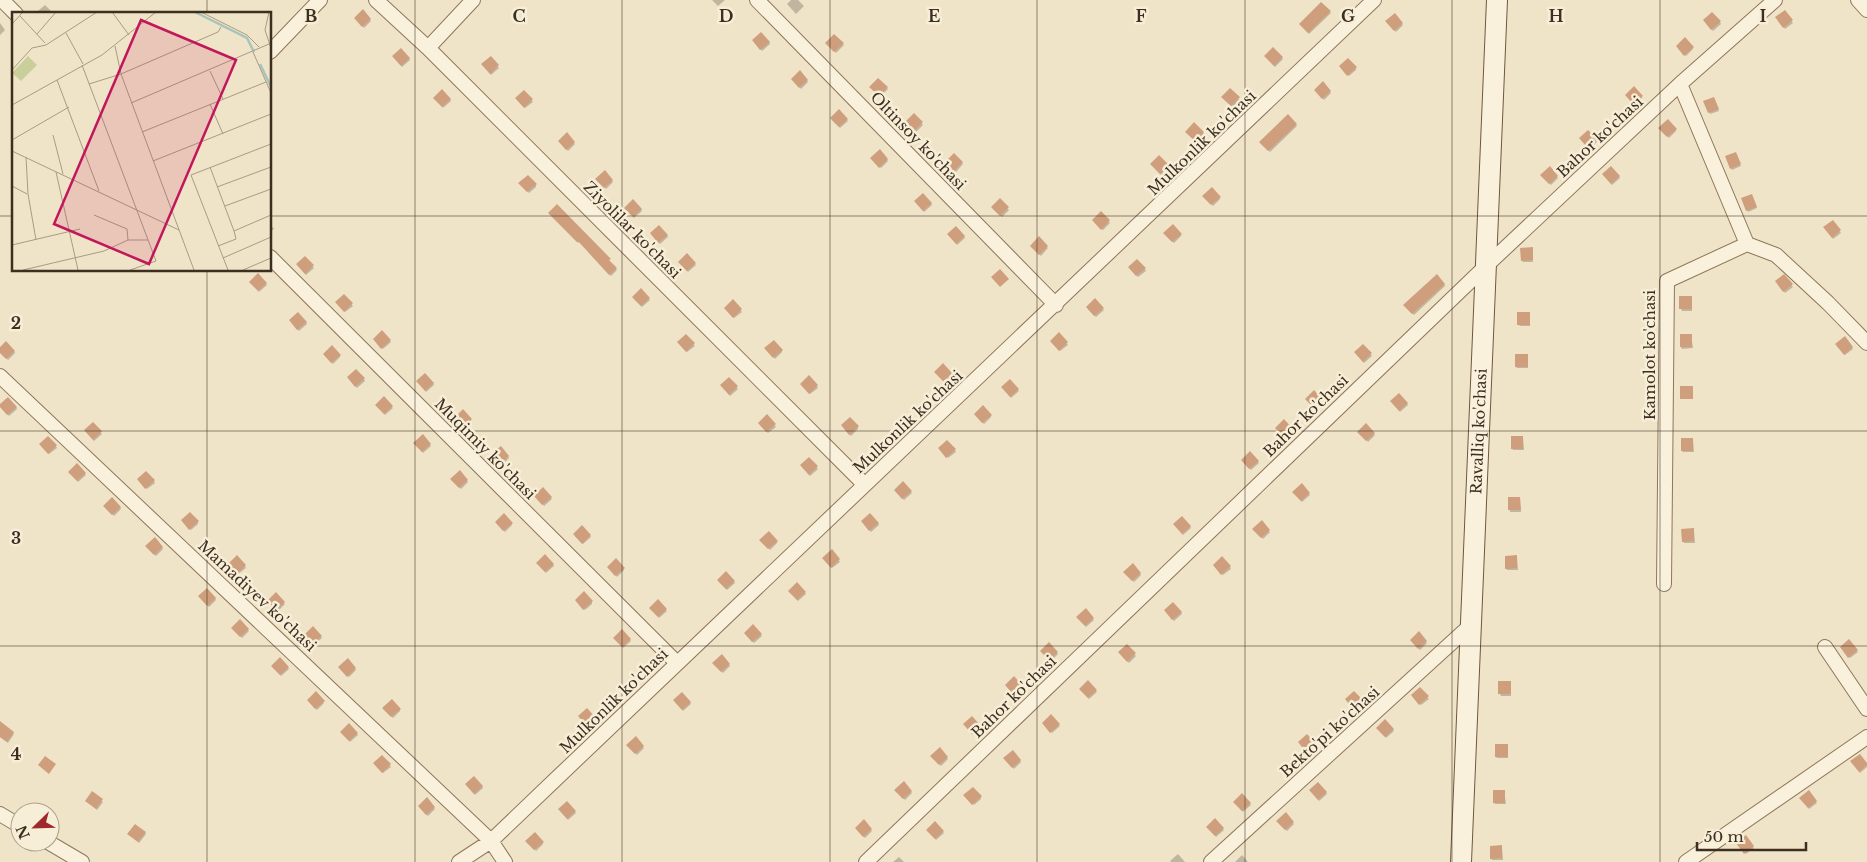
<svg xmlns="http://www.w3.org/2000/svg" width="1867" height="862" viewBox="0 0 1867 862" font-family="'Libre Baskerville',serif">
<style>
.shadow{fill:#0003}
.building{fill:#cf9f7d}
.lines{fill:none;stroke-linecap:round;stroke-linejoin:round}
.street-casing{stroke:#8d765c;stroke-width:16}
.secondary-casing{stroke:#6f573f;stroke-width:22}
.street{stroke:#faf1dc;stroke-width:14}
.secondary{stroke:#faf1dc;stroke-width:20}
.grid{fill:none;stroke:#3d2e20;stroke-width:1;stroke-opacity:0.55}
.labels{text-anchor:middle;stroke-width:5;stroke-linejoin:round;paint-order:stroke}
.street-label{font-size:15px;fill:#3d2e20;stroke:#f7eed8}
.inset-river{fill:none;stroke:#a9c4bc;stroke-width:2.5}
.inset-road{fill:none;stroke:#a89b85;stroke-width:1}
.view{fill:#c2185b;fill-opacity:0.15;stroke:#c2185b;stroke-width:2.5}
.inset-edge{fill:none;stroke:#3d2e20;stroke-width:2.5}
.grid-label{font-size:16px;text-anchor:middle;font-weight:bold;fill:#3d2e20;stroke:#f7eed8;stroke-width:5;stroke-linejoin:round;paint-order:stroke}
</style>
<rect width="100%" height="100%" fill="#f0e4c8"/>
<!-- shadow -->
<path class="shadow" d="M712 0H725L718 6Z
M791 0H798L804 6 796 14 787 4Z
M45 5 53 13V14H39L38 11Z
M363 11 371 21 364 28 356 19Z
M1330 12 1331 13 1309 34 1302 26Z
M1784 12 1793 23 1785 29 1777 18Z
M1705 22H1720L1721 24 1713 31Z
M0 23 5 30 0 35Z
M1388 23 1402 24 1403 25 1396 32Z
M754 42H769L770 44 762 51Z
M828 44H843L844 45 836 53Z
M1678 48H1693V49L1686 56Z
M490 57 499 68 491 75 484 66Z
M394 58H409L410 60 402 67Z
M1267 58H1282L1283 59 1275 67Z
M1341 68H1356V70L1349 76Z
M800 72 808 82 801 89 793 80Z
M1323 83 1331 93 1324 100 1316 91Z
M872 88H887L888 89 880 97Z
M1230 90 1240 100 1232 107 1224 99Z
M524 91 533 102 525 108 518 100Z
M1627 96 1642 97V98L1635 105Z
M1714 98 1719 111 1710 114 1705 102Z
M436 99H450L451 101 443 108Z
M914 115 923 125 916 132 907 124Z
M832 120H847L848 121 840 128Z
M1296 125 1297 126 1270 152 1262 143Z
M1661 129H1676V131L1669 138Z
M1187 133H1203L1204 134 1196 142Z
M567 134 575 144 568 151 560 142Z
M1581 140H1596L1597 142 1589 149Z
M880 151 888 161 881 168 873 160Z
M1735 153 1741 166 1732 170 1726 157Z
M954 154 963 164 956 172 947 163Z
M1168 165 1169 167 1161 175 1153 166Z
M1549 168 1558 178 1551 185 1543 177Z
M604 172 613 182 606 189 598 181Z
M1604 176H1619L1620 178 1612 185Z
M521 185H536V187L529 193Z
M1752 196 1757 208 1748 212 1743 199Z
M1205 197 1220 198V199L1213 206Z
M1000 200 1009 210 1002 217 993 209Z
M916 203H931L932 205 924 212Z
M627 209 641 210 642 211 634 218Z
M1101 213 1110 223 1103 230 1094 222Z
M550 214 616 269 617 270 611 276 579 242 578 243Z
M1833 222 1841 233 1833 239 1825 228Z
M270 224 274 229 270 232Z
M652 235H667L668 237 660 244Z
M1166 235H1181V236L1174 243Z
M950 236H964L965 238 957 245Z
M1032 247H1047L1048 248 1041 256Z
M1532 249 1533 262H1523L1522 260Z
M305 257 314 268 306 275 298 266Z
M680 263 695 264 696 265 688 272Z
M1130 269H1145L1146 271 1138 277Z
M258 275 267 285 259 292 252 284Z
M1784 276 1793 287 1785 293 1777 282Z
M1444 284 1445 286 1414 315 1406 307Z
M344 295 353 306 345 312 337 304Z
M634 299H649L650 300 642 307Z
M1692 299V311H1682L1681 309Z
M733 301 742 312 734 318 727 310Z
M1088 309H1103L1104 310 1096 317Z
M1530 315V326H1520L1519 325Z
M291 322H306L307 324 299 331Z
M1059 334 1068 345 1060 351 1052 343Z
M686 335 695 346 687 352 680 344Z
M1691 335 1693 348 1682 349 1681 347Z
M1845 338 1853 349 1845 355 1837 344Z
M375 341H390L391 342 383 349Z
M1363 345 1372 356 1364 363 1356 354Z
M0 349 14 351 15 353 8 360 0 352Z
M767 350H782V352L775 359Z
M325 355 340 356V357L333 364Z
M1528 357V368H1517L1516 367Z
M937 374H951L952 375 944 382Z
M729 378 738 389 730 396 723 387Z
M349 379H364L365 381 357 388Z
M419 383H433L434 385 426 392Z
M802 386H817L818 388 810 394Z
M1004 389 1018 390 1019 391 1011 398Z
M1308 400 1322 401 1323 402 1315 409Z
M1393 403H1407L1408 405 1400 412Z
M1 407H16L17 409 9 416Z
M378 407H392L393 408 385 415Z
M767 416 776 427 768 433 760 425Z
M976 416H991V417L984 424Z
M456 419 471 420V421L464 428Z
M93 423 102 434 94 441 86 432Z
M1366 425 1375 435 1368 442 1360 433Z
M843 427H858V429L851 436Z
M1277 429H1292L1293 431 1285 438Z
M1523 437 1524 450H1513L1512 448Z
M1693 439 1694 452H1683L1682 451Z
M416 444 430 445 431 446 423 453Z
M41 446H56L57 448 49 454Z
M940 450H955L956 452 948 458Z
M494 456H508L509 458 502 465Z
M809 458 818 469 810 476 802 467Z
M1243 462H1258L1259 463 1251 470Z
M459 472 468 482 461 489 453 481Z
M70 473 85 474 86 475 78 482Z
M139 481H154L155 483 147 489Z
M1301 485 1310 495 1302 502 1295 494Z
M896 492H911L912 493 904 500Z
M536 497 551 498 552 499 544 506Z
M1509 498H1519L1521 512H1510Z
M106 507H120L121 509 114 516Z
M183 522H198V524L191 530Z
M1261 522 1270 532 1263 539 1255 530Z
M863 523H878L879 525 871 532Z
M497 524H512V525L505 532Z
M1176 526H1190L1191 528 1183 535Z
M1694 530 1695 543H1684L1683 541Z
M575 536H590L591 537 583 544Z
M154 539 163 549 156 556 148 548Z
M762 541H777V543L770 550Z
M832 551 840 562 832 568 825 560Z
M1517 557 1518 570H1507L1506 568Z
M538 564H553L554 566 546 573Z
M1133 565 1141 575 1134 582 1126 574Z
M230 566H245L246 568 238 574Z
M1215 567H1230L1231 569 1223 575Z
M609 568 624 569V570L617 577Z
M719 582H734L735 583 727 590Z
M790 592 805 593 806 594 798 601Z
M201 598H215L216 600 209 607Z
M270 602 284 603 285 604 278 611Z
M577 602H592V604L585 610Z
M651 609 666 610 667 611 659 618Z
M1166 612H1181L1182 614 1174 621Z
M1079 618 1093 619 1094 620 1086 627Z
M240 621 249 631 242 638 234 630Z
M1418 633 1427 643 1420 650 1412 641Z
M746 635H761L762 636 754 643Z
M306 637H321L322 638 314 645Z
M616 640H630L631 641 623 648Z
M1849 641 1858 652 1850 658 1841 647Z
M1049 644 1058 654 1051 661 1043 653Z
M1127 646 1136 656 1129 663 1121 654Z
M722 656 730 666 723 673 715 665Z
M280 659 289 669 281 676 274 668Z
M348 660 356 670 349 677 341 669Z
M1510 682 1511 696H1501L1500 694Z
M1007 687H1022L1023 688 1015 695Z
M1420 689 1429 699 1421 705 1413 697Z
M1081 690 1096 691 1097 692 1089 699Z
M1347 701H1362L1363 703 1355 710Z
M309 702H323L324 703 317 710Z
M675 702H690L691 704 683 711Z
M385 710H400V711L393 718Z
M1044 725H1059L1060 726 1052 733Z
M966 726H980L981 728 973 735Z
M1378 729 1393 730 1394 731 1386 738Z
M0 731 13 733 14 734 8 743 0 737Z
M342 733 357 734 358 735 350 742Z
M636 738 644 748 637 755 629 746Z
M1300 744H1314L1315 746 1308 753Z
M1508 747V758H1497L1496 757Z
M940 749 948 759 941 766 933 757Z
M382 756 391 767 383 773 375 765Z
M1006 760H1020L1021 762 1014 769Z
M1852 762 1867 765V767L1860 773Z
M904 783 912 793 905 800 897 792Z
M467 786H482L483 788 475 795Z
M1504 791 1506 804H1495L1494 803Z
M1312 792H1326L1327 794 1319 801Z
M1809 792 1817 803 1809 809 1801 798Z
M92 793 103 802 97 810 87 801Z
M1242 795 1251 805 1243 812 1236 804Z
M966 797H981V799L974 805Z
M427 799 435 809 428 816 420 808Z
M561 811 575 812 576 813 568 820Z
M1285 814 1294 824 1287 831 1279 823Z
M864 821 872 831 865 838 857 830Z
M1209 828 1223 829 1224 830 1216 837Z
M929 831 943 832 944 833 936 840Z
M145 833 146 834 139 843 130 835Z
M1746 837 1754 848 1746 854 1738 843Z
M528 842 543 843V844L536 851Z
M1502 847 1503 860H1492L1491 858Z
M1178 854 1185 862H1171L1170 861Z
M1242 855 1248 862H1235Z
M899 857 904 862H893Z"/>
<!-- building -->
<path class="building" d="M1321 2 1331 11 1308 33 1299 24Z
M363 9 371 19 362 27 354 18Z
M1785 10 1793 20 1783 28 1775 17Z
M1712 12 1721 21 1711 30 1703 20Z
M1395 13 1403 23 1394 31 1385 21Z
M761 32 770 42 760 50 752 40Z
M834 34 844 43 834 52 825 43Z
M1685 37 1694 47 1684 56 1676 46Z
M1273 47 1283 57 1274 66 1264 56Z
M401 48 410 58 401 66 392 56Z
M491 56 499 65 490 74 481 64Z
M1348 58 1357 67 1347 76 1339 66Z
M800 70 808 80 799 88 791 79Z
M878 78 888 87 879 96 869 87Z
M1323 81 1331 91 1322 99 1314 90Z
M1634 86 1643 96 1633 104 1625 95Z
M1230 88 1240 97 1231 106 1221 97Z
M442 89 451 99 442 107 433 98Z
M524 90 533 99 524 108 515 98Z
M1714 97 1719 109 1708 113 1703 101Z
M839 109 848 119 839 127 830 118Z
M914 113 923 122 914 131 905 122Z
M1288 114 1297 124 1268 151 1259 142Z
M1668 119 1677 129 1667 137 1658 128Z
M1194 122 1204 132 1195 141 1185 132Z
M1588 130 1597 139 1588 148 1579 138Z
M567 132 575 142 566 150 558 141Z
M880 149 888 159 879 168 870 158Z
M1736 152 1741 164 1730 169 1725 156Z
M954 153 963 162 954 171 945 162Z
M1159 155 1169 165 1160 174 1150 164Z
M1550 166 1558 176 1549 184 1540 175Z
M1611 166 1620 176 1611 184 1602 174Z
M605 170 613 180 604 188 595 179Z
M528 175 537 184 527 192 518 183Z
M1212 187 1221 197 1211 205 1202 196Z
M923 193 932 203 923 211 914 201Z
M1752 194 1757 207 1746 211 1741 198Z
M1000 198 1009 207 1000 216 991 207Z
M633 199 642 209 633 217 624 208Z
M557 204 611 259 609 260 617 268 609 275 578 241 577 242 548 213Z
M1101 211 1110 220 1101 230 1092 220Z
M1833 220 1841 230 1832 238 1823 227Z
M1173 224 1182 234 1172 242 1163 233Z
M659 225 668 235 658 243 650 233Z
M956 226 965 236 956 244 947 234Z
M1039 236 1048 246 1039 255 1030 246Z
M1533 247V260L1521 261 1520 248Z
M687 253 696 263 687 271 678 262Z
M305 256 314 265 305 274 296 264Z
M1137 259 1146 268 1136 276 1128 267Z
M1000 269 1009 279 1000 287 991 277Z
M258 273 267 283 258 291 249 282Z
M1437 274 1445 284 1412 314 1403 305Z
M1784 274 1793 284 1783 292 1775 281Z
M641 288 650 298 641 306 632 297Z
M344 294 353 303 344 312 335 302Z
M1679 296H1692V309H1679Z
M1095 298 1104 308 1094 316 1086 307Z
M733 299 742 309 733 318 724 308Z
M298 312 307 322 297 330 289 320Z
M1517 312H1530V325H1517Z
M382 330 391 340 381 349 373 339Z
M1059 332 1068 342 1059 351 1050 341Z
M686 334 695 343 686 352 677 342Z
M1680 334H1692V347H1680Z
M1845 336 1853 347 1844 355 1835 344Z
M774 340 783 350 773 358 764 348Z
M6 341 15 351 6 359 0 353V347Z
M1363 344 1372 353 1363 362 1354 352Z
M332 345 341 355 331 363 323 354Z
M1515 354H1528V367H1515Z
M943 363 952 373 943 381 934 372Z
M356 369 365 378 355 387 347 377Z
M425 373 434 383 425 391 416 381Z
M809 375 818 385 809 394 800 384Z
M729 377 738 386 729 395 720 385Z
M1010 379 1019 389 1010 397 1001 387Z
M1680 386H1693V399H1680Z
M1314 390 1323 400 1314 408 1305 399Z
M1399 393 1408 403 1399 411 1390 401Z
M384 396 393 406 384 414 375 405Z
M8 397 17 407 7 415 0 407V404Z
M983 405 992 415 982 423 974 414Z
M463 409 472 419 462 427 454 418Z
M767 414 776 424 766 432 758 423Z
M850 417 859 426 849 435 841 425Z
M1284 419 1293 429 1283 437 1275 428Z
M93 422 102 431 93 440 84 430Z
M1366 423 1375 433 1366 441 1357 432Z
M423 434 431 444 422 452 413 443Z
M48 436 57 445 48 454 39 444Z
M1511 436H1523V449H1511Z
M1681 438H1693V451H1681Z
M947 440 956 449 946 458 938 448Z
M501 446 509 456 500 464 491 454Z
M1250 451 1259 461 1249 469 1241 460Z
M809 457 818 466 809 475 800 465Z
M77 463 86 473 77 481 68 472Z
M460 470 468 480 459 488 450 479Z
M146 471 155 480 145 489 137 479Z
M903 481 912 491 902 499 894 490Z
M1302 483 1310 493 1301 501 1292 492Z
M543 487 552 497 542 505 534 496Z
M112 497 121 507 112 515 103 506Z
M1508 497H1520L1521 510H1508Z
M190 512 199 521 189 530 181 520Z
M504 513 513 523 503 531 495 522Z
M870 513 879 523 869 531 861 521Z
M1182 516 1191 526 1182 534 1173 524Z
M1262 520 1270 530 1261 538 1252 529Z
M582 525 591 535 582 544 573 534Z
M1694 528V541L1682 542 1681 529Z
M769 531 778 541 768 549 759 540Z
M155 537 163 547 154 555 145 546Z
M832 549 840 559 831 568 822 558Z
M545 554 554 564 545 572 536 563Z
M237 555 246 565 237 574 228 564Z
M1517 555V568L1505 569V556Z
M1222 556 1231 566 1221 575 1213 565Z
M616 558 625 568 615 576 607 567Z
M1133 563 1141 573 1132 581 1123 572Z
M726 571 735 581 726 589 717 580Z
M797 582 806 592 797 600 788 591Z
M207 588 216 598 207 606 198 596Z
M584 591 593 601 583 610 575 600Z
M276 592 285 602 276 610 267 601Z
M658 599 667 609 658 617 649 608Z
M1173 602 1182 612 1172 620 1164 610Z
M1086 608 1094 618 1085 626 1076 617Z
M240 619 249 629 240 637 231 628Z
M753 624 762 634 752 642 744 633Z
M313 626 322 636 312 644 304 635Z
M622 629 631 639 622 647 613 638Z
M1419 631 1427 641 1418 649 1410 640Z
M1849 639 1858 650 1848 658 1840 647Z
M1049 642 1058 652 1049 660 1040 651Z
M1127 644 1136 653 1127 662 1118 652Z
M722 654 730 664 721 672 712 663Z
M280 657 289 667 280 675 271 666Z
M348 658 356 668 347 677 338 667Z
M1014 676 1023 686 1013 694 1005 685Z
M1088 680 1097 690 1088 698 1079 689Z
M1498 681H1511V694H1498Z
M1420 687 1429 696 1419 705 1411 695Z
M316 691 325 701 315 709 307 700Z
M1354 691 1363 700 1353 709 1345 699Z
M682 692 691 702 682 710 673 700Z
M392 699 401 709 391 717 382 708Z
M587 708 596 718 587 726 578 716Z
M1051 714 1060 724 1050 733 1042 723Z
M972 716 981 726 972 734 963 724Z
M1385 719 1394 729 1385 737 1376 728Z
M0 721 14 732 7 742 0 737Z
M349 723 358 733 349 741 340 732Z
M1307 734 1316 744 1306 752 1298 742Z
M636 736 644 746 635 754 626 745Z
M1495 744H1508V757H1495Z
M940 747 948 757 939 765 930 756Z
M1013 750 1021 760 1012 768 1003 758Z
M1860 754 1867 763V765L1859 772 1850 761Z
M382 755 391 764 382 773 373 763Z
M45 756 56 764 49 774 38 765Z
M474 776 483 786 474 794 465 784Z
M904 781 912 791 903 799 894 790Z
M1318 782 1327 792 1318 800 1309 790Z
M973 787 982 796 972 805 963 795Z
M1493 790H1505V803H1493Z
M1809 790 1817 801 1808 808 1799 798Z
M92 791 103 799 96 809 85 801Z
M1242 793 1251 803 1242 811 1233 802Z
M427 797 435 807 426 815 418 806Z
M567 801 576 811 567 819 558 809Z
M1286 812 1294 822 1285 830 1276 821Z
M1215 818 1224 828 1215 836 1206 827Z
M864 819 872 829 863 837 855 828Z
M935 821 944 831 935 839 926 830Z
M135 824 146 832 138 842 127 834Z
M535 832 544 842 534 850 525 841Z
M1746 835 1754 846 1744 854 1736 843Z
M1502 845V858L1490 859V846Z"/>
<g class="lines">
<!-- street casing -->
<g class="street-casing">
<path id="street" d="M2 0 16 14
M376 0 428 48 864 484
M757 0 1056 305
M1858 0 1867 10
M428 48 473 0
M270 52 320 0
M1680 84 1747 244
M270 257 677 663
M0 376 491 841 505 862
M1664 584 1667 281 1747 244 1776 255 1828 303 1867 343
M1825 647 1867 709
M0 814 20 826
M48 842 82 862
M459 862 491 841C785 560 1081 281 1374 0
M866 862 1486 266 1680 84 1775 0
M1211 862 1471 625
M1686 862 1867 737"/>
</g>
<!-- secondary casing -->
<g class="secondary-casing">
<g id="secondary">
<path id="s1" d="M1461 862 1497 0"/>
</g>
</g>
<!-- street -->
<use href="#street" class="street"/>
<!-- secondary -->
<use href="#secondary" class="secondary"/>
</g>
<!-- grid -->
<path class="grid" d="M207 0V14M415 0V862M622 0V862M830 0V862M1037 0V862M1245 0V862M1452 0V862M1660 0V862M0 216H14M270 216H1867M207 270V862M0 431H1867M0 646H1867"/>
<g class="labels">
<!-- street labels -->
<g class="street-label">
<text transform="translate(1600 137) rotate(-43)" y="5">Bahor ko'chasi</text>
<text transform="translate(918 141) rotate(46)" y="5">Oltinsoy ko'chasi</text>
<text transform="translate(1202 143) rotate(-44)" y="5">Mulkonlik ko'chasi</text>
<text transform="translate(632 230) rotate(45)" y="5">Ziyolilar ko'chasi</text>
<text transform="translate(1650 355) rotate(-90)" y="5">Kamolot ko'chasi</text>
<text transform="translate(1306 416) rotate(-44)" y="5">Bahor ko'chasi</text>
<text transform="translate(908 422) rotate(-43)" y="5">Mulkonlik ko'chasi</text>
<text dy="5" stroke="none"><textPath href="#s1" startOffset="431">Ravalliq ko'chasi</textPath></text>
<text transform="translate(485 449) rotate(45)" y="5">Muqimiy ko'chasi</text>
<text transform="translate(257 596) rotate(43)" y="5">Mamadiyev ko'chasi</text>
<text transform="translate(1014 697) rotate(-44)" y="5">Bahor ko'chasi</text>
<text transform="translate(614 701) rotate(-44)" y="5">Mulkonlik ko'chasi</text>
<text transform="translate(1330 732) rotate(-42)" y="5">Bekto'pi ko'chasi</text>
</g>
</g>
<!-- overview -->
<g transform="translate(12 12)">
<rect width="259" height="259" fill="#f0e4c8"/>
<path d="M16 44 25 53 9 69 0 61Z" fill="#c9cf9b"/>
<path class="inset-river" d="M183 0 235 26 242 40M248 52 259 75"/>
<path class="inset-road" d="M100 0 117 23M189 0 235 23 247 35M257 0 253 18 259 36M8 4 33 31M259 5V25M0 12 11 0M54 21 71 52M25 22 44 0M103 34 109 62 182 258M241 40 259 81M70 53 144 249 118 258M0 58 20 36 34 33 85 0M198 59 211 87M45 68 87 179M77 72 109 62 206 20 209 15M119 91 257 32M198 92 211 122M0 93 90 43 144 0M130 120 254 70M41 123 51 162M0 128 57 95M0 139 167 218M14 145 16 182 24 228M141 149 259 102M198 155 222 219M44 160 66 258M0 174 15 182M205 175 259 155M213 194 259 177M116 228H136M0 233 68 217M206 234 224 227 222 219 259 203M211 246 259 225M11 258 92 239 116 228 115 217 82 203M216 258 179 163 259 132M231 258 259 246"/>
<path class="view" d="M129 8 224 48 137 252 42 212Z"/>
<rect width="259" height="259" class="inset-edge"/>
</g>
<g class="grid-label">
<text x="311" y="22">B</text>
<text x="519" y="22">C</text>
<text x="726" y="22">D</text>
<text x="934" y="22">E</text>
<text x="1141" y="22">F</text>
<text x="1348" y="22">G</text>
<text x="1556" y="22">H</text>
<text x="1763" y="22">I</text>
<text x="16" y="329">2</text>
<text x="16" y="544">3</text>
<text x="16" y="760">4</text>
</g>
<!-- north arrow -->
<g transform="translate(35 827) rotate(247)"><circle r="24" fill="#f7eed8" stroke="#ada18e"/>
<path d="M0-4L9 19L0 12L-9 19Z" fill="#9e2a2b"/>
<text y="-8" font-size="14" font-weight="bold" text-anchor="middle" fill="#3d2e20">N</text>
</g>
<!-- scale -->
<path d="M1697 842v8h109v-8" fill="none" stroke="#3d2e20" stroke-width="2.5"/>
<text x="1704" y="842" font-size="15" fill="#3d2e20" stroke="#f7eed8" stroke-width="4" paint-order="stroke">50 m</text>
</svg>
